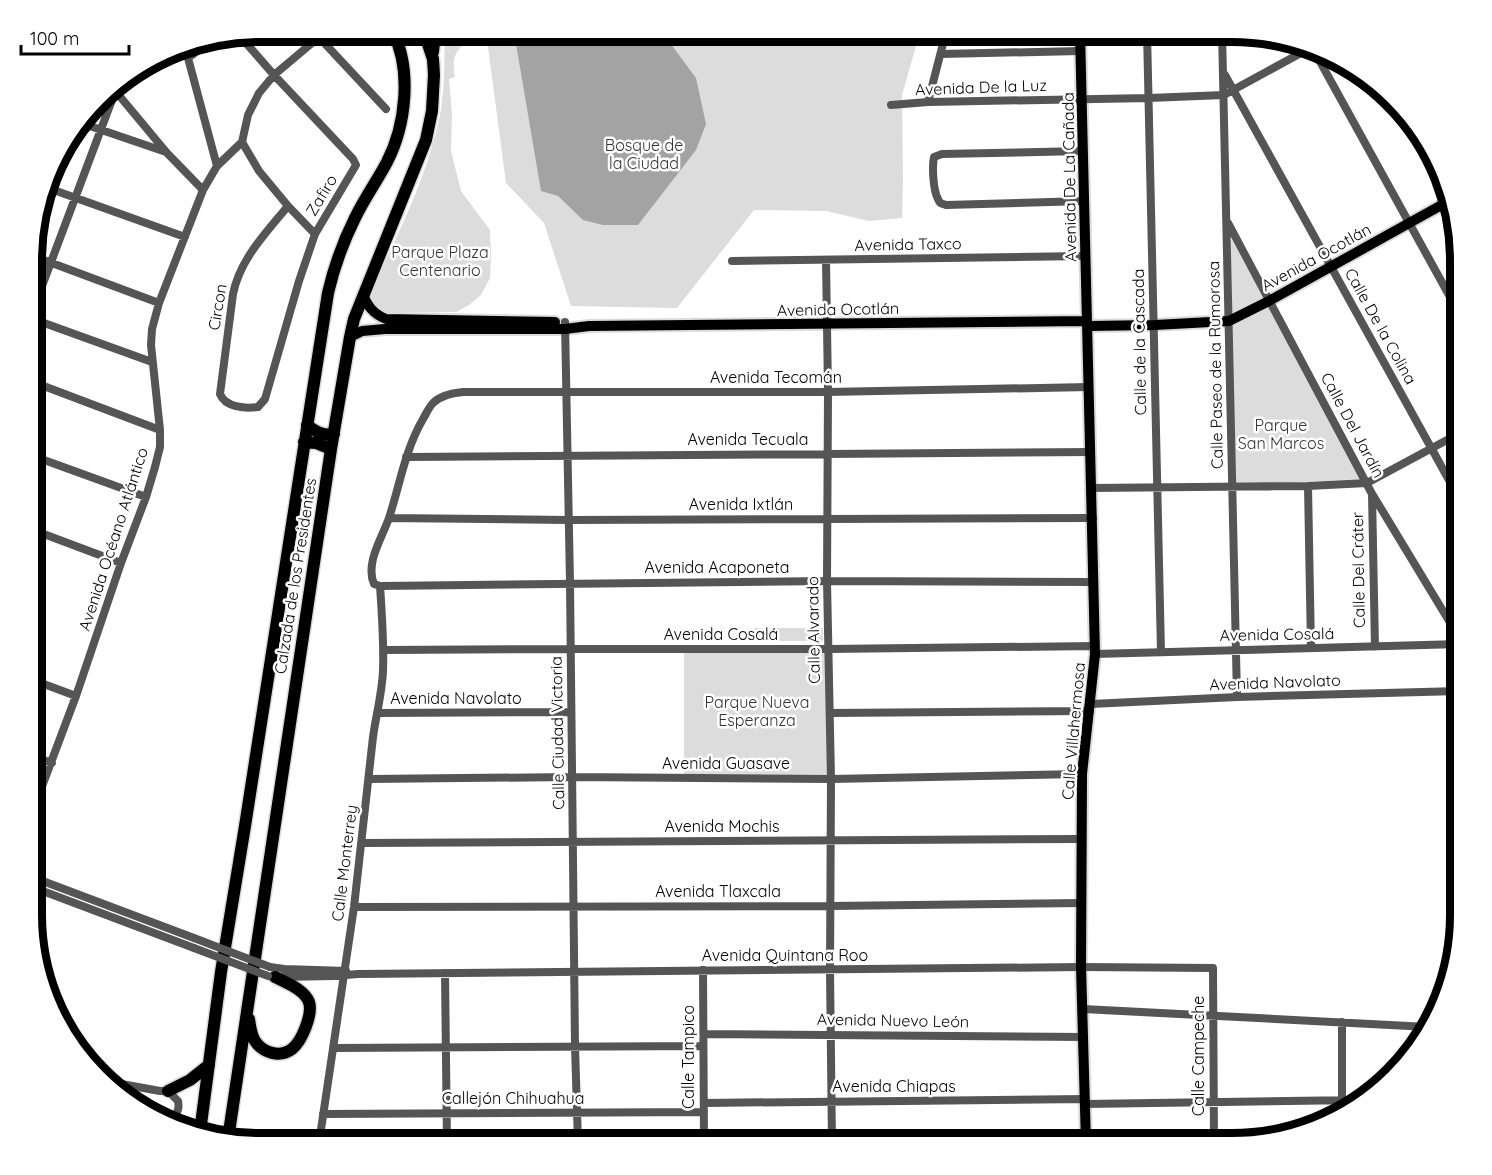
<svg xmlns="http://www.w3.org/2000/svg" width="1492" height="1175" viewBox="0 0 1492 1175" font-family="Quicksand,sans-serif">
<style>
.green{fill:#dcdcdc}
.water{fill:#a3a3a3}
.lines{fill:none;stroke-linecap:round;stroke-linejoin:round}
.major-casing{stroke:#dbdbdb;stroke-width:14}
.highway-casing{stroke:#dbdbdb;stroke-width:15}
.minor{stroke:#555;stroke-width:8}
.major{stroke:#000;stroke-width:10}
.highway{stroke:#000;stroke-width:12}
.minor-bridge{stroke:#555;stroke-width:8}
.labels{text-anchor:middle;stroke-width:5;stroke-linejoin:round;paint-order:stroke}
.street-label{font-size:16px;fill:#000;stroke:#fff}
.park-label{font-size:16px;fill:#333;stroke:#fff}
.rim{fill:none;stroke:#000;stroke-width:8}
</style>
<rect width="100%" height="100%" fill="#fff"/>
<!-- green -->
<path class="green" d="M445 32H475C460 50 450 51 455 77L449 79 452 113 451 151 461 191 490 230 491 257 490 278 481 295 469 305 456 312 381 313 371 305 369 296C396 237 427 179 440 115 445 87 444 60 445 32Z
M486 32H920L902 95 903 179 902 218 869 221 826 211 754 210 677 308 571 306 544 223 506 183Z
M1231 238 1263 297 1230 321 1231 326 1271 306 1361 479 1234 486 1229 308Z
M754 628H823V641H755Z
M829 646 830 776 684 775V648Z"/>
<!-- water -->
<path class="water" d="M514 32H662L696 78 706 124 696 150 638 225H603L583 220 558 196 541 191Z"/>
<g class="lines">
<!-- major casing -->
<g class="major-casing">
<path id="major" d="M1080 32 1095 654 1082 774 1081 967 1086 1143
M363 295C368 307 374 314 386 319L555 322
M1088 326 1155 325 1229 321 1269 301 1447 202
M350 337 362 331 385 329H565L589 326 1087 321"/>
</g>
<!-- highway casing -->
<g class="highway-casing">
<path id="highway" d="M433 52 435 32
M307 425C316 432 323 436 334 434
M304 442 316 443 331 449
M249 1019C250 1026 251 1035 255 1041 263 1053 280 1058 292 1049 302 1041 313 1014 309 1002 304 989 286 983 275 977
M168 1091 190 1080 209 1065
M166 1118 175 1127
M200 1132 221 972 245 826 328 293C334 267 343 242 355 218 364 199 377 181 387 162 406 125 412 70 393 32
M228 1139 331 449 350 337 354 319 426 140 432 111 434 75 433 59 424 32"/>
</g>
<!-- minor -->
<path class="minor" d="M314 32 386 109
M1147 32 1161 652
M1222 32 1237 697
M239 35 274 75 353 159 356 165 315 234 299 281 265 399 258 407C245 409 225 407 220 394L233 294C240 259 266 233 288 206
M1312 47 1460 315
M178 49 188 58 217 166
M941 54 1080 51
M188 58 212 40
M1225 75 1460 500
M112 87 167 153 203 190
M928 102 946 32
M891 105 928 102 1149 98 1224 95 1312 47
M81 123 166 152
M242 142 259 171 288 206 315 234
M1083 151 942 154 934 157C932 166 933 190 938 199 940 204 941 203 946 205L1084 201
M48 188 185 237
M1228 223 1371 492 1460 639
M33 256 159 303
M826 260 828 392 827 581 831 779 830 970 832 1143
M732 261 1085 256
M33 310 115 92
M33 319 152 362
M565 322 570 583 575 1046 578 1143
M33 382 160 430
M1089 387 828 392H463C452 393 441 395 433 403 429 407 426 414 423 419 405 450 400 484 389 518 382 538 365 563 374 584L380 586 827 581 1094 582
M33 456 146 497
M406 457 1091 452
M1308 486 1311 648
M1092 488 1308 486 1367 483 1460 433
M1372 494 1375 647
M389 518 568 520 1093 518
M33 530 121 563
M383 650 571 649H829L1095 646
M1095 654 1460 644
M33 680 76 696
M1091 704 1237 697 1460 691
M378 713 571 712
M830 713 1090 711
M32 756 52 763
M369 779 572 777 831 779 1082 774
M32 813 76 696 121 563 146 497 155 467 160 447V430L151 345 152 329 159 303 203 190 217 166 242 142 248 115 259 93 274 75 325 32
M362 843 1081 839
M32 877 194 938
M32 887 194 948
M354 907 830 906 1082 903
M270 967 284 969 346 971
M703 970 704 1143
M445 973 447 1143
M279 977 334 976 358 974 1081 967 1213 968 1214 1143
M1083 1009 1428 1027
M1342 1022V1110
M703 1034 1084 1037
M334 1048 703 1046
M105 1081 160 1091H168L178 1101C181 1117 170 1119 157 1117
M704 1103 1085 1099
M1085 1104 1356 1100
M323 1114 704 1112
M319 1143 354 907 373 737C376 715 382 694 383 671 384 643 382 614 380 586"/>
<!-- major -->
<use href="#major" class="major"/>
<!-- highway -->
<use href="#highway" class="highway"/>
<!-- minor-bridge -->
<path class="minor-bridge" d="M194 938 270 967
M194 948 268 976"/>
</g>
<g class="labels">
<!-- street labels -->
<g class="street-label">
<text transform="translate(981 87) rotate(-2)" y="6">Avenida De la Luz</text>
<text transform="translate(1069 177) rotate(-91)" y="6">Avenida De La Cañada</text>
<text transform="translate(321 195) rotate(-59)" y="6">Zafiro</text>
<text transform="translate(908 244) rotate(-1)" y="6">Avenida Taxco</text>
<text transform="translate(1316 257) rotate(-29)" y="6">Avenida Ocotlán</text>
<text transform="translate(217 307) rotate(-81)" y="6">Circon</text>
<text transform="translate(838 309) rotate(-1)" y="6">Avenida Ocotlán</text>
<text transform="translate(1381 326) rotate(61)" y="6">Calle De la Colina</text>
<text transform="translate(1139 342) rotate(-91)" y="6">Calle de la Cascada</text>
<text transform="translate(1215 365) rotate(-91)" y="6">Calle Paseo de la Rumorosa</text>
<text x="776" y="383">Avenida Tecomán</text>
<text transform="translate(1353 425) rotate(62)" y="6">Calle Del Jardín</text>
<text x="748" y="445">Avenida Tecuala</text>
<text x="741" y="510">Avenida Ixtlán</text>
<text transform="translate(113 539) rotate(-72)" y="6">Avenida Océano Atlántico</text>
<text x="717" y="573">Avenida Acaponeta</text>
<text transform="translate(1358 570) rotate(-91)" y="6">Calle Del Cráter</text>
<text transform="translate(295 576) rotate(-81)" y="6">Calzada de los Presidentes</text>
<text transform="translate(813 630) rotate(-91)" y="6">Calle Alvarado</text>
<text x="721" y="640">Avenida Cosalá</text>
<text transform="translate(1277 634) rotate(-1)" y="6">Avenida Cosalá</text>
<text transform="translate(1275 682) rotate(-2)" y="6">Avenida Navolato</text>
<text x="456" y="704">Avenida Navolato</text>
<text transform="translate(1073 731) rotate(-85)" y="6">Calle Villahermosa</text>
<text transform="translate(557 733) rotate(-91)" y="6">Calle Ciudad Victoria</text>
<text x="726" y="769">Avenida Guasave</text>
<text x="722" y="832">Avenida Mochis</text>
<text transform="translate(344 863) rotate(-83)" y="6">Calle Monterrey</text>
<text x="718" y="897">Avenida Tlaxcala</text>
<text x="785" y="961">Avenida Quintana Roo</text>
<text transform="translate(893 1020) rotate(1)" y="6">Avenida Nuevo León</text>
<text transform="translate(1198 1056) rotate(-90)" y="6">Calle Campeche</text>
<text transform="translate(688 1057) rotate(-90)" y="6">Calle Tampico</text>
<text x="894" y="1092">Avenida Chiapas</text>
<text x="513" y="1104">Callejón Chihuahua</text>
</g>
<!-- park labels -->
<g class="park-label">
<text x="644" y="151">Bosque de<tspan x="644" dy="18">la Ciudad</tspan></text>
<text x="440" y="258">Parque Plaza<tspan x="440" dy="18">Centenario</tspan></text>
<text x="1281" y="431">Parque<tspan x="1281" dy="18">San Marcos</tspan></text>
<text x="757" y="708">Parque Nueva<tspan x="757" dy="18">Esperanza</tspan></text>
</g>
</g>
<!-- crop -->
<path d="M0 0H1492V1175H0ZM260 42H1232A218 218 0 0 1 1450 260V915A218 218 0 0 1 1232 1133H260A218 218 0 0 1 42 915V260A218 218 0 0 1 260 42Z" fill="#fff" fill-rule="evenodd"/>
<path class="rim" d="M260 42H1232A218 218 0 0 1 1450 260V915A218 218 0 0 1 1232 1133H260A218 218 0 0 1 42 915V260A218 218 0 0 1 260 42Z"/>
<!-- scale -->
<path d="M21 45v9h108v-9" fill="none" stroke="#000000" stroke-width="3"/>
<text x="30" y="45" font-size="18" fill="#000000" stroke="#ffffff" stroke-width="4.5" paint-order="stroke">100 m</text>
</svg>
